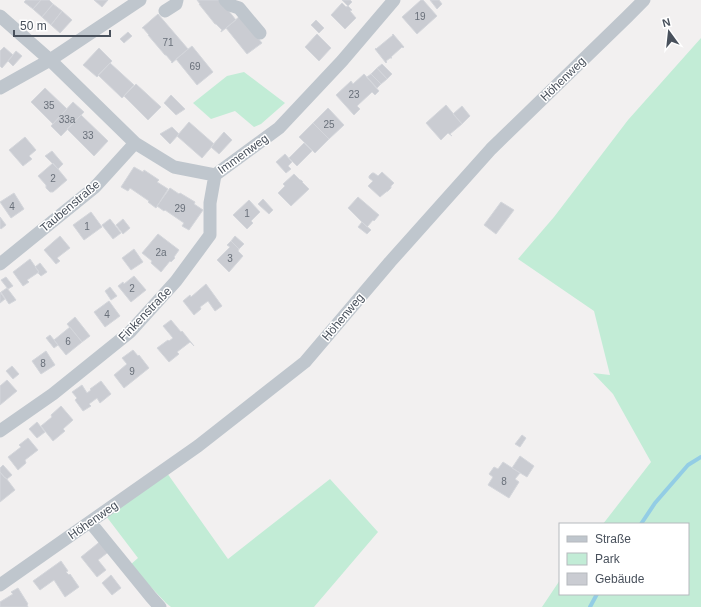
<svg xmlns="http://www.w3.org/2000/svg" width="701" height="607" viewBox="0 0 701 607" font-family="Helvetica,sans-serif">
<style>
.green{fill:#c2ecd6}
.lines{fill:none;stroke-linecap:round;stroke-linejoin:round}
.stream{stroke:#93cde5;stroke-width:4}
.building{fill:#caccd2;stroke:#d4d6db}
.minor{stroke:#bfc6cd;stroke-width:13}
.labels{text-anchor:middle;stroke-width:3;stroke-linejoin:round;paint-order:stroke}
.number-label{font-size:10px;fill:#69707a}
.street-label{font-size:12px;fill:#49515c;stroke:#fff}
</style>
<rect width="100%" height="100%" fill="#f2f0f0"/>
<!-- green -->
<path class="green" d="M701 38V607H542L560 580V594H688V524H603L651 462 613 394 593 373 610 375 594 311 518 259 554 217 628 120Z
M244 72 285 103 261 124 254 127 235 111 211 119 193 103 227 76Z
M167 473 228 559 330 479 378 532 314 607H171L166 603 130 565 138 558 106 516Z"/>
<g class="lines">
<!-- stream -->
<path class="stream" d="M641 524 655 503 688 465 701 457
M590 607 597 594"/>
</g>
<!-- building -->
<path class="building" d="M26 0H41L33 9 24 2Z
M41 0H49L53 4 42 17 33 9Z
M94 0H108L102 7Z
M197 0H220L236 20 221 32V31L222 30 216 24H215L199 4H200Z
M342 0H350L352 2 348 6Z
M421 0H423L437 16 417 34 402 17Z
M430 0H439L442 4 437 9Z
M342 3 346 7 348 6 352 10 350 11 356 18 345 29 331 15Z
M53 4 62 11 51 25 42 17Z
M62 11 72 20 60 33 51 25Z
M158 14 188 49 172 63 171 62H172L166 55H165L148 35H149L143 28H142Z
M240 16 262 43 247 54 226 28Z
M316 20 324 28 319 33 311 25Z
M128 32 132 36 124 43 120 39Z
M317 34 331 48 319 61 305 47Z
M393 34 404 47 403 48 402 47 391 57 392 58H390L386 61 387 62 386 63 375 49 376 48V49L393 35H392Z
M192 46 213 72 197 85 176 59Z
M4 47 13 55 2 68 0 66V51Z
M99 48 112 61 97 77 83 65Z
M16 51 22 56 13 66 8 61Z
M110 63 134 85 122 98 98 75Z
M382 64 392 74 387 79 377 68Z
M377 68 387 79 381 84 371 74Z
M364 74 379 91 375 95 372 92 357 106 360 109 354 115 336 95 351 81 353 84Z
M371 74 381 84 377 88 367 77Z
M136 84 161 107 148 120 124 96Z
M45 88 67 109 53 124 31 102Z
M171 95 185 109 176 115 164 103Z
M73 102 84 112 61 136 51 126Z
M446 105 462 124 450 134 452 136 448 133 441 140 426 123Z
M462 106 470 116 462 124 453 114Z
M328 108 344 125 329 139 313 123Z
M81 115 108 141 94 156 67 129Z
M189 122 214 144 202 158 177 136Z
M313 123 329 139 315 153 299 137Z
M172 127 179 134 170 144 160 134Z
M224 132 232 140 219 154 211 147Z
M25 137 36 150 29 156 32 159 23 166 9 150Z
M304 143 312 151 297 166 289 158Z
M52 151 63 164 58 169 45 156Z
M285 154 292 162 288 166 291 169 286 173 276 162Z
M53 163 67 180 53 192H50L46 188V185L38 176Z
M134 167 143 172 144 170 159 180 157 182 168 189 156 208 148 202 149 201 130 188 128 191 121 187Z
M382 172 394 183 391 186V188L388 191 386 192 380 197 368 186 373 181 369 178V176L372 173H374L378 176Z
M294 174 300 180H301L303 182H302L309 189 291 206 278 193 285 186 283 184Z
M170 188 179 194 180 193 195 202 194 204 203 210 189 230 182 226 184 223 165 210 164 211 157 206Z
M14 193 24 209 11 218 0 202Z
M358 197 379 215 374 221 373 220 367 227 348 208Z
M263 199 273 210 269 214 258 204Z
M249 200 260 212 251 221 253 223 247 229 233 215Z
M501 202 514 210 496 234 484 225Z
M91 212 102 227 84 240 73 225Z
M0 217 6 225 1 229 0 228Z
M110 219 121 233 113 239 102 225Z
M123 219 130 228 123 234 116 225Z
M362 222 371 230 367 234 358 227Z
M158 234 179 250 174 257 175 258 171 262 170 261 161 272 151 263 152 261 142 253Z
M60 236 70 248 57 258 60 261 56 264 44 250Z
M235 236 244 244 239 249 231 241Z
M231 241 239 249 238 251 243 256 229 272 217 260 230 247 227 245Z
M134 249 143 262 131 270 122 258Z
M30 259 39 272 27 280 29 282 23 286 13 272Z
M40 263 47 272 41 276 38 273 39 272 35 267Z
M134 276 146 290 131 302 118 286 123 282 124 284Z
M6 277 13 286 8 289 1 280Z
M206 284 222 306 215 311 208 301 200 307 201 309 194 315 183 301 190 295 191 297Z
M110 287 117 296 111 300 105 291Z
M7 288 16 300 9 304 1 292Z
M0 292 5 299 0 303Z
M109 301 120 316 105 327 94 312Z
M75 317 90 336 82 342 67 324Z
M171 320 181 332 182 331 194 346 190 342 177 352 179 354 169 362 157 348 168 340 169 341 173 338 163 326Z
M70 327 82 342 66 355 54 340Z
M50 335 58 345 54 348 46 338Z
M133 350 138 356 139 355 149 368 124 388 114 375 127 364 122 358Z
M46 351 55 365 41 374 32 361Z
M12 366 19 374 13 379 6 371Z
M7 380 17 391 0 405V386Z
M101 381 111 394 100 403 97 398 89 404 91 406 83 411 75 400 77 398 72 392 82 385 87 393 91 390 90 389Z
M61 406 73 420 63 429 65 431 53 441 41 426 52 417 51 415Z
M37 422 45 432 37 438 29 429Z
M522 435 526 438 520 447 515 444Z
M28 438 38 450 25 460 26 463 18 470 8 457 21 447 19 445Z
M520 456 534 466 527 477 512 468Z
M503 462 520 473 515 479 519 482 509 498 488 485 493 477 489 474 494 467 498 469Z
M3 465 12 475 7 479 6 478H5L0 472V468Z
M0 472 5 478H6L15 490 0 502Z
M102 540 111 550 98 560 106 570 97 577 81 557Z
M61 561 68 571 66 572 69 575 70 574 79 587 65 597 54 580 40 590 33 581Z
M111 575 121 588 112 595 102 583Z
M18 588 28 604 27 605 28 607H0V602L13 594 11 592Z"/>
<g class="lines">
<!-- minor -->
<path class="minor" d="M225 0 230 5 239 8 260 33
M165 11 176 4 177 0
M0 16 50 60 135 143 174 167 215 175 279 128 342 61 394 0
M0 88 50 60 140 0
M0 264 95 187 135 143
M0 431 53 394 130 332 176 281 210 235V203L215 175
M90 522 151 597 160 607
M0 585 198 446 305 362 390 262 491 149 627 17 644 0"/>
</g>
<g class="labels">
<!-- number labels -->
<g class="number-label">
<text x="420" y="20">19</text>
<text x="168" y="46">71</text>
<text x="195" y="70">69</text>
<text x="354" y="98">23</text>
<text x="49" y="109">35</text>
<text x="67" y="123">33a</text>
<text x="329" y="128">25</text>
<text x="88" y="139">33</text>
<text x="53" y="182">2</text>
<text x="12" y="210">4</text>
<text x="180" y="212">29</text>
<text x="247" y="217">1</text>
<text x="87" y="230">1</text>
<text x="161" y="256">2a</text>
<text x="230" y="262">3</text>
<text x="132" y="292">2</text>
<text x="107" y="318">4</text>
<text x="68" y="345">6</text>
<text x="43" y="367">8</text>
<text x="132" y="375">9</text>
<text x="504" y="485">8</text>
</g>
<!-- street labels -->
<g class="street-label">
<text transform="translate(563 79) rotate(-44)" y="4">Höhenweg</text>
<text transform="translate(243 154) rotate(-36)" y="4">Immenweg</text>
<text transform="translate(70 206) rotate(-40)" y="4">Taubenstraße</text>
<text transform="translate(145 314) rotate(-46)" y="4">Finkenstraße</text>
<text transform="translate(343 317) rotate(-50)" y="4">Höhenweg</text>
<text transform="translate(93 520) rotate(-35)" y="4">Höhenweg</text>
</g>
</g>
<!-- legend -->
<rect x="559" y="523" width="130" height="72" fill="#ffffff" stroke="#b6b9be"/>
<rect x="567" y="536" width="20" height="6" fill="#bfc6cd" stroke="#b6b9be"/>
<text x="595" y="543" font-size="12" fill="#49515c">Straße</text>
<rect x="567" y="553" width="20" height="12" fill="#c2ecd6" stroke="#b6b9be"/>
<text x="595" y="563" font-size="12" fill="#49515c">Park</text>
<rect x="567" y="573" width="20" height="12" fill="#caccd2" stroke="#b6b9be"/>
<text x="595" y="583" font-size="12" fill="#49515c">Gebäude</text>
<!-- north arrow -->
<g transform="translate(669 32) rotate(345)" stroke="#ffffff" stroke-width="3" paint-order="stroke">
<path d="M0-3L7 15L0 10L-7 15Z" fill="#49515c"/>
<text y="-6" font-size="11" font-weight="bold" text-anchor="middle" fill="#49515c">N</text>
</g>
<!-- scale -->
<path d="M14 30v6h96v-6" fill="none" stroke="#49515c" stroke-width="2"/>
<text x="20" y="30" font-size="12" fill="#49515c" stroke="#ffffff" stroke-width="3" paint-order="stroke">50 m</text>
</svg>
